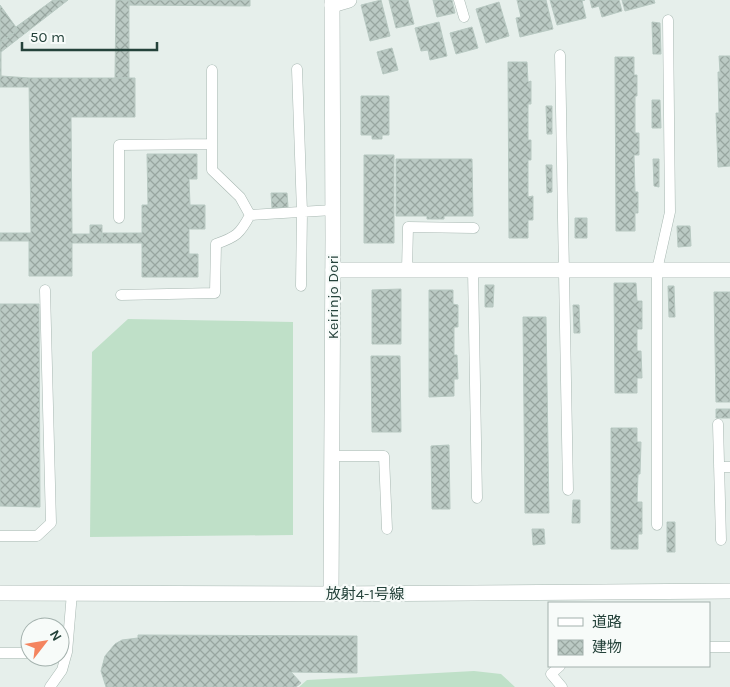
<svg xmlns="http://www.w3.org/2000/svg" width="730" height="687" viewBox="0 0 730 687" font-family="Karla,'Noto Sans JP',sans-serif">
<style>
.pitch{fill:#bfe0c8}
.building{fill:url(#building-cross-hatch);stroke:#b8c9c2}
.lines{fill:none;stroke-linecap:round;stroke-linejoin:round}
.service-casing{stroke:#a8b8b2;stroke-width:11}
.minor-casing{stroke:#a8b8b2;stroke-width:16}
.tertiary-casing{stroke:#a8b8b2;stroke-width:16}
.service{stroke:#fff;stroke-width:10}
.minor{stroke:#fff;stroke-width:15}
.tertiary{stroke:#fff;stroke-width:15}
.labels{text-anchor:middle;stroke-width:4.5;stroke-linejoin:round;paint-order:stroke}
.street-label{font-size:15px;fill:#24423a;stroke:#f7fbf9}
</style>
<defs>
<pattern id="building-cross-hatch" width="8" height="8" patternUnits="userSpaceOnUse" patternTransform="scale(1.25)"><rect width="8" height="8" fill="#bbcac4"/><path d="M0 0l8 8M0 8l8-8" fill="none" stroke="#98a6a0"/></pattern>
</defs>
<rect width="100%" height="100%" fill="#e6efeb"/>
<!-- pitch -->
<path class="pitch" d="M128 319 293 322V535L90 537 92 352Z
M474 671 501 674 515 687H299L307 680Z"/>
<!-- building -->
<path class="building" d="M53 0H68L1 52V76L29 78V87H0V43L18 30 16 27Z
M116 0H129V78H115Z
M129 0H250V6L129 5Z
M381 0 390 36 370 41 361 5Z
M389 0H408L414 24 396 28Z
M433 0H452L455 13 437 17Z
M517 0H546L553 29 520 37 516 18 521 17Z
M550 0H585L582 1 586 18 557 25Z
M590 0H619L622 11 602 17 599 6 592 8Z
M622 0H654L655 3 625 11Z
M499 2 509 36 486 43 476 9Z
M0 5 18 30 0 43Z
M439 22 447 56 430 60 428 50 421 51 415 28Z
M652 22 660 23 661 54H653Z
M472 27 478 48 456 54 450 33Z
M392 48 398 70 383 74 377 52Z
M719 56H730V166L718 167 716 113H719L718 72H720Z
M615 57H634V75H637V96H635V133H639V155H634L635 192H638V213H635V231H616Z
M508 62H527L528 82 531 81V104H528V140H531V160H528V197L533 196V220H528V238H509Z
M29 78H135V117H71L72 234H90V225H102V243H72V276H29V241H0V233H31Z
M361 96H389V135H382V139H372V135H361Z
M652 100H660L661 128H652Z
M546 106H552V134H547Z
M147 154H197V179H189L190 205H205V229H189V254H198V277H142V243H102V233H142V205H148Z
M364 155H394V243H364Z
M396 159H472L473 216H444V219H427V216H396Z
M653 159H659V187L654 186Z
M546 165H552V192L547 193Z
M271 193H287L288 207 272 208Z
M575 218H587V238H575Z
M677 226H690L691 246 678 247Z
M614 283H636L637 301H642V329H637V351H641L642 378H637V393H615Z
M485 285H494L493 307H485Z
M668 286H674L675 317H669Z
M401 289V344H372V290Z
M429 290H453V304L458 305V327H454V355H457L458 379H454V396L429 397Z
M714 292H730V402H716Z
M0 304H39L40 507 0 506Z
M573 305H579L580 333H574Z
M523 317H546L549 513H525Z
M371 356H400L401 432H372Z
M716 409H730V418H716Z
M611 428H637V442H641L640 474H638L637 502H642V534H638V549H611Z
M449 445 450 509H432L431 446Z
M573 500H580V523H572Z
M667 522H675V552H667Z
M532 529H544L545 544 533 545Z
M138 635 357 636V673L291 672 301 683 296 687H106L101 671 105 656 115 644 122 640 138 638Z"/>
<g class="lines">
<!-- service casing -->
<g class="service-casing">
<path id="service" d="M459 0 464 17
M560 55 568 490
M297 69 302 212 301 286
M212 70V170L240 197 250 215 333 210
M119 218V145L212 144
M407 270 408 227 474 228
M473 270 477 498
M121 295 215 293 216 244C236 237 240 234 250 215
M718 424 721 540
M332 456H384L387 529
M719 467H730
M657 525V270L670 212 668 20
M0 536H37L51 523 45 290
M709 647H730
M60 652H67L72 593
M0 653H30
M560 666 551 674 562 687
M50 687 62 670 67 652"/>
</g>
<!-- minor casing -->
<g class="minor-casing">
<path id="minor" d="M332 5 349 0
M333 270H730"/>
</g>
<!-- tertiary casing -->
<g class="tertiary-casing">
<path id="tertiary" d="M0 593 331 594 730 591
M331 594 333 238 332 0"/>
</g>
<!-- service -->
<use href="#service" class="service"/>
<!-- minor -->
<use href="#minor" class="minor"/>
<!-- tertiary -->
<use href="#tertiary" class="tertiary"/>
</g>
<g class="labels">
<!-- street labels -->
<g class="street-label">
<text transform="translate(333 297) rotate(-90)" y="5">Keirinjo Dori</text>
<text x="365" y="599">放射4-1号線</text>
</g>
</g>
<!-- legend -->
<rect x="548" y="602" width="162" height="65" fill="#f7fbf9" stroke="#a3b1ad"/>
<rect x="558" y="618" width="25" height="8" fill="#ffffff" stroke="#a3b1ad"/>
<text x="592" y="627" font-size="15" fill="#24423a">道路</text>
<rect x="558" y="640" width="25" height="15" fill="url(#building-cross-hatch)" stroke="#a3b1ad"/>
<text x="592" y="652" font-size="15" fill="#24423a">建物</text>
<!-- north arrow -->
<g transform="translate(45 642) rotate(59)"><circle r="24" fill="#f7fbf9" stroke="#a3b1ad"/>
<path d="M0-4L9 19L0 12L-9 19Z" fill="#f4845f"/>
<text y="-8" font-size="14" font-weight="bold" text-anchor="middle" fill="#24423a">N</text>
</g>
<!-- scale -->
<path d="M22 42v8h135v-8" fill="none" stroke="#24423a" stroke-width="2.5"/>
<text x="30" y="42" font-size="15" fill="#24423a" stroke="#f7fbf9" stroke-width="4" paint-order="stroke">50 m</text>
</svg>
